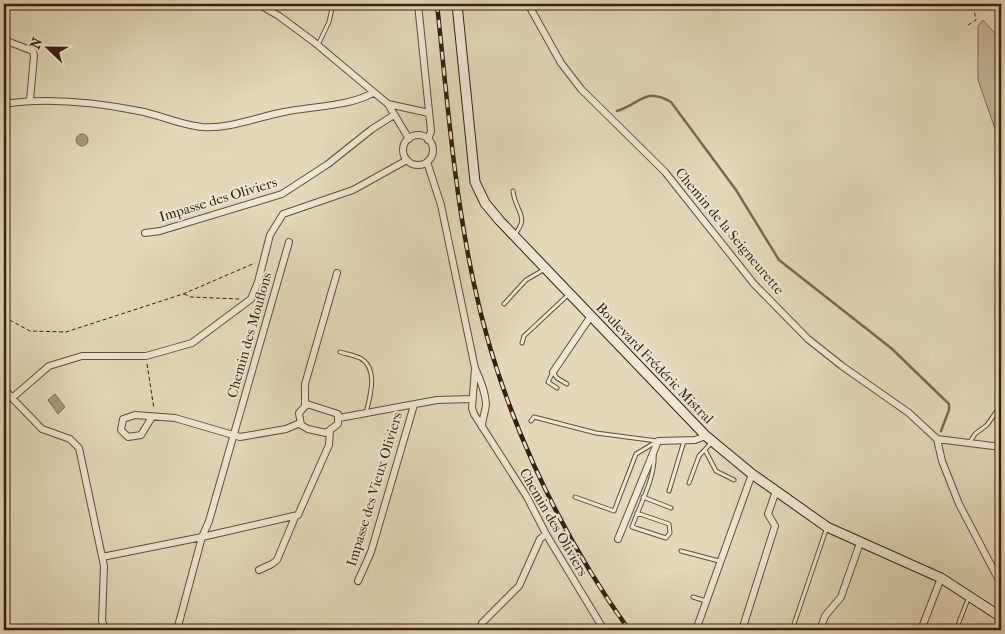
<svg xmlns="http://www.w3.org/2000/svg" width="1005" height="634" viewBox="0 0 1005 634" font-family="'IM FELL French Canon',serif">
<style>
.green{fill:#c6b89d;stroke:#7f6a56}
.water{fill:#a99880;stroke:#7c6753}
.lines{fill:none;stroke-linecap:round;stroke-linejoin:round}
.stream{stroke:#7c6753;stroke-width:2.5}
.lane-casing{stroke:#634c3a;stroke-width:5}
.street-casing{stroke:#634c3a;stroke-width:8}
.secondary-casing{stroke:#381d10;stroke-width:11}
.path{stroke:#381d10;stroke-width:1;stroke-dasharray:4 2.5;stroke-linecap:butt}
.lane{stroke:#ede6d2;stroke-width:3}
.street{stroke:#ede6d2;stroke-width:6}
.secondary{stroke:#ede6d2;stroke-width:9}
.rail-casing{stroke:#381d10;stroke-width:4.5}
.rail{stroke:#ede6d2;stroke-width:2.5;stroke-dasharray:8;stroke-linecap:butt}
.labels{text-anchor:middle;stroke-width:4;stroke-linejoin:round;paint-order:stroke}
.street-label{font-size:14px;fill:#381d10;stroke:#ede6d2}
</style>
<rect width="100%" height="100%" fill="#e3d8ba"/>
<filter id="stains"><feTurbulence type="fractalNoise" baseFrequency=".004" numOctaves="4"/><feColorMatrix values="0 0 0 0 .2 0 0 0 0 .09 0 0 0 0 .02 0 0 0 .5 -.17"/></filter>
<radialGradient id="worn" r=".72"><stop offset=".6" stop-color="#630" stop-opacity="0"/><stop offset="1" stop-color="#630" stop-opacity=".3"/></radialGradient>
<!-- green -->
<path class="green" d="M983 20 1001 40V146L978 80V26Z"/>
<!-- water -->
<path class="water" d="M76 140a6 6 0 1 1 12 0a6 6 0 1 1-12 0Z
M55 394 65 407 58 414 48 400Z"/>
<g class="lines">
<!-- stream -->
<path class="stream" d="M617 111C642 103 644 87 671 102L736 190 779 260 891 348 949 404V410L941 431"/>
<!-- lane casing -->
<g class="lane-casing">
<path id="lane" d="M318 45 329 22 333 4
M513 191C515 212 531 216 514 235
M504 304 526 280 545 269
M522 343 524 336 569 294
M340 352C346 354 354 355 360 358 379 368 370 397 366 413
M557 388 548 382 553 372 557 378 567 384
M531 421 534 417 596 433 657 441
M970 442 975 434 987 425 1001 405
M705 450 716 471 734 480
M689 483 699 456 712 442
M669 491 684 441
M575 497 614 511 636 454 656 442
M643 497 671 508
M637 513 669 524 670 533 666 538 632 527C640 504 656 477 654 453
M681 551 719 561
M693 597 706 601
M792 630 827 527
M956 630 968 599"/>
</g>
<!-- street casing -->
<g class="street-casing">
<path id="street" d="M258 4 279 16 314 42 382 99 388 104 409 139
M418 4 431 131 428 140
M528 4 561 63 581 89 665 172 754 284 808 339 842 366 909 413 937 439 942 461 959 504 1001 584
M4 40 33 51 34 56 30 100
M4 104C49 97 94 102 139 111 160 115 181 125 202 127 230 129 258 117 284 112 313 106 347 107 373 93
M388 104 429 113
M403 150a15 15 0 1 1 30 0a15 15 0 1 1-30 0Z
M427 162 441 205 475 368C480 379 485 391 486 403 486 411 482 418 482 427
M145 233 160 231 282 194 328 164 372 129 394 115
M289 242 209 521 202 537 298 515 329 445 330 431
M475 368 472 408 474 414 527 497 546 534 604 630
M553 372 591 316
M4 388 12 398
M307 404 338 414V424L326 433 308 429 301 425 299 413Z
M305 405V384L337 273
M152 417 141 435 128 437 121 430 123 419 135 415 175 418 240 437 286 429 300 423
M339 418 437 400 472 399
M937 439 1001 447
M618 539 658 441 695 440 706 436
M102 557 202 537 177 630
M259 570 272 564 277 560 295 517
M358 581 371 552 414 405
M482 623 519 586 540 539 546 534
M106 630 102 621 104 566 79 448 70 439 42 429 12 398 49 366 82 356H146L192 343 251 299 258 282 270 235 283 214 353 190 407 160
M696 630 752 474
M742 630 775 526 768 514 776 491
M820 630 825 616 841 597 860 543
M921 630 941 578"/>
</g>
<!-- secondary casing -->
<g class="secondary-casing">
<path id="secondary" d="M457 4 475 182 485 203 500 221 706 436 752 474 827 527 941 578 1001 617"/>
</g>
<!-- path -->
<path class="path" d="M968 25 976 20 973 4
M184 294 191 297 239 299
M4 317 30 331 66 332 183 294 255 263
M147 364 154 409"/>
<!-- lane -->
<use href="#lane" class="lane"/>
<!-- street -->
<use href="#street" class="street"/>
<!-- secondary -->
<use href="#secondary" class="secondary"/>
<!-- rail casing -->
<g class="rail-casing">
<path id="rail" d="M437 4C447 97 454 192 474 284 500 407 556 528 629 630"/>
</g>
<!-- rail -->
<use href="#rail" class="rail"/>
</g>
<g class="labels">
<!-- street labels -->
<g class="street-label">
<text transform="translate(218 199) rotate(-17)" y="5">Impasse des Oliviers</text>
<text transform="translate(730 231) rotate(50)" y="5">Chemin de la Seigneurette</text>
<text transform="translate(249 335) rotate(-74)" y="5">Chemin des Mouflons</text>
<text transform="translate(655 363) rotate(46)" y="5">Boulevard Frédéric Mistral</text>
<text transform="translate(374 489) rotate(-73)" y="5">Impasse des Vieux Oliviers</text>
<text transform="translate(554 522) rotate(60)" y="5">Chemin des Oliviers</text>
</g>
</g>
<!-- margin -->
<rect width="1005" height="634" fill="none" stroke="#e3d8ba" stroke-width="20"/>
<rect x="5" y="5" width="995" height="624" fill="none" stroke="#381d10" stroke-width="2.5"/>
<rect x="10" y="10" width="985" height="614" fill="none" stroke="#381d10"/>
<!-- north arrow -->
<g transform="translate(48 48) rotate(292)" stroke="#ede6d2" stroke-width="4" paint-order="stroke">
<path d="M0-4L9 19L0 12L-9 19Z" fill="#381d10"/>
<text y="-8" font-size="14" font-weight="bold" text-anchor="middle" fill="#381d10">N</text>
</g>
<rect width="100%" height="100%" filter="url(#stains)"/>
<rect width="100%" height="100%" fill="url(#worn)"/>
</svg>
